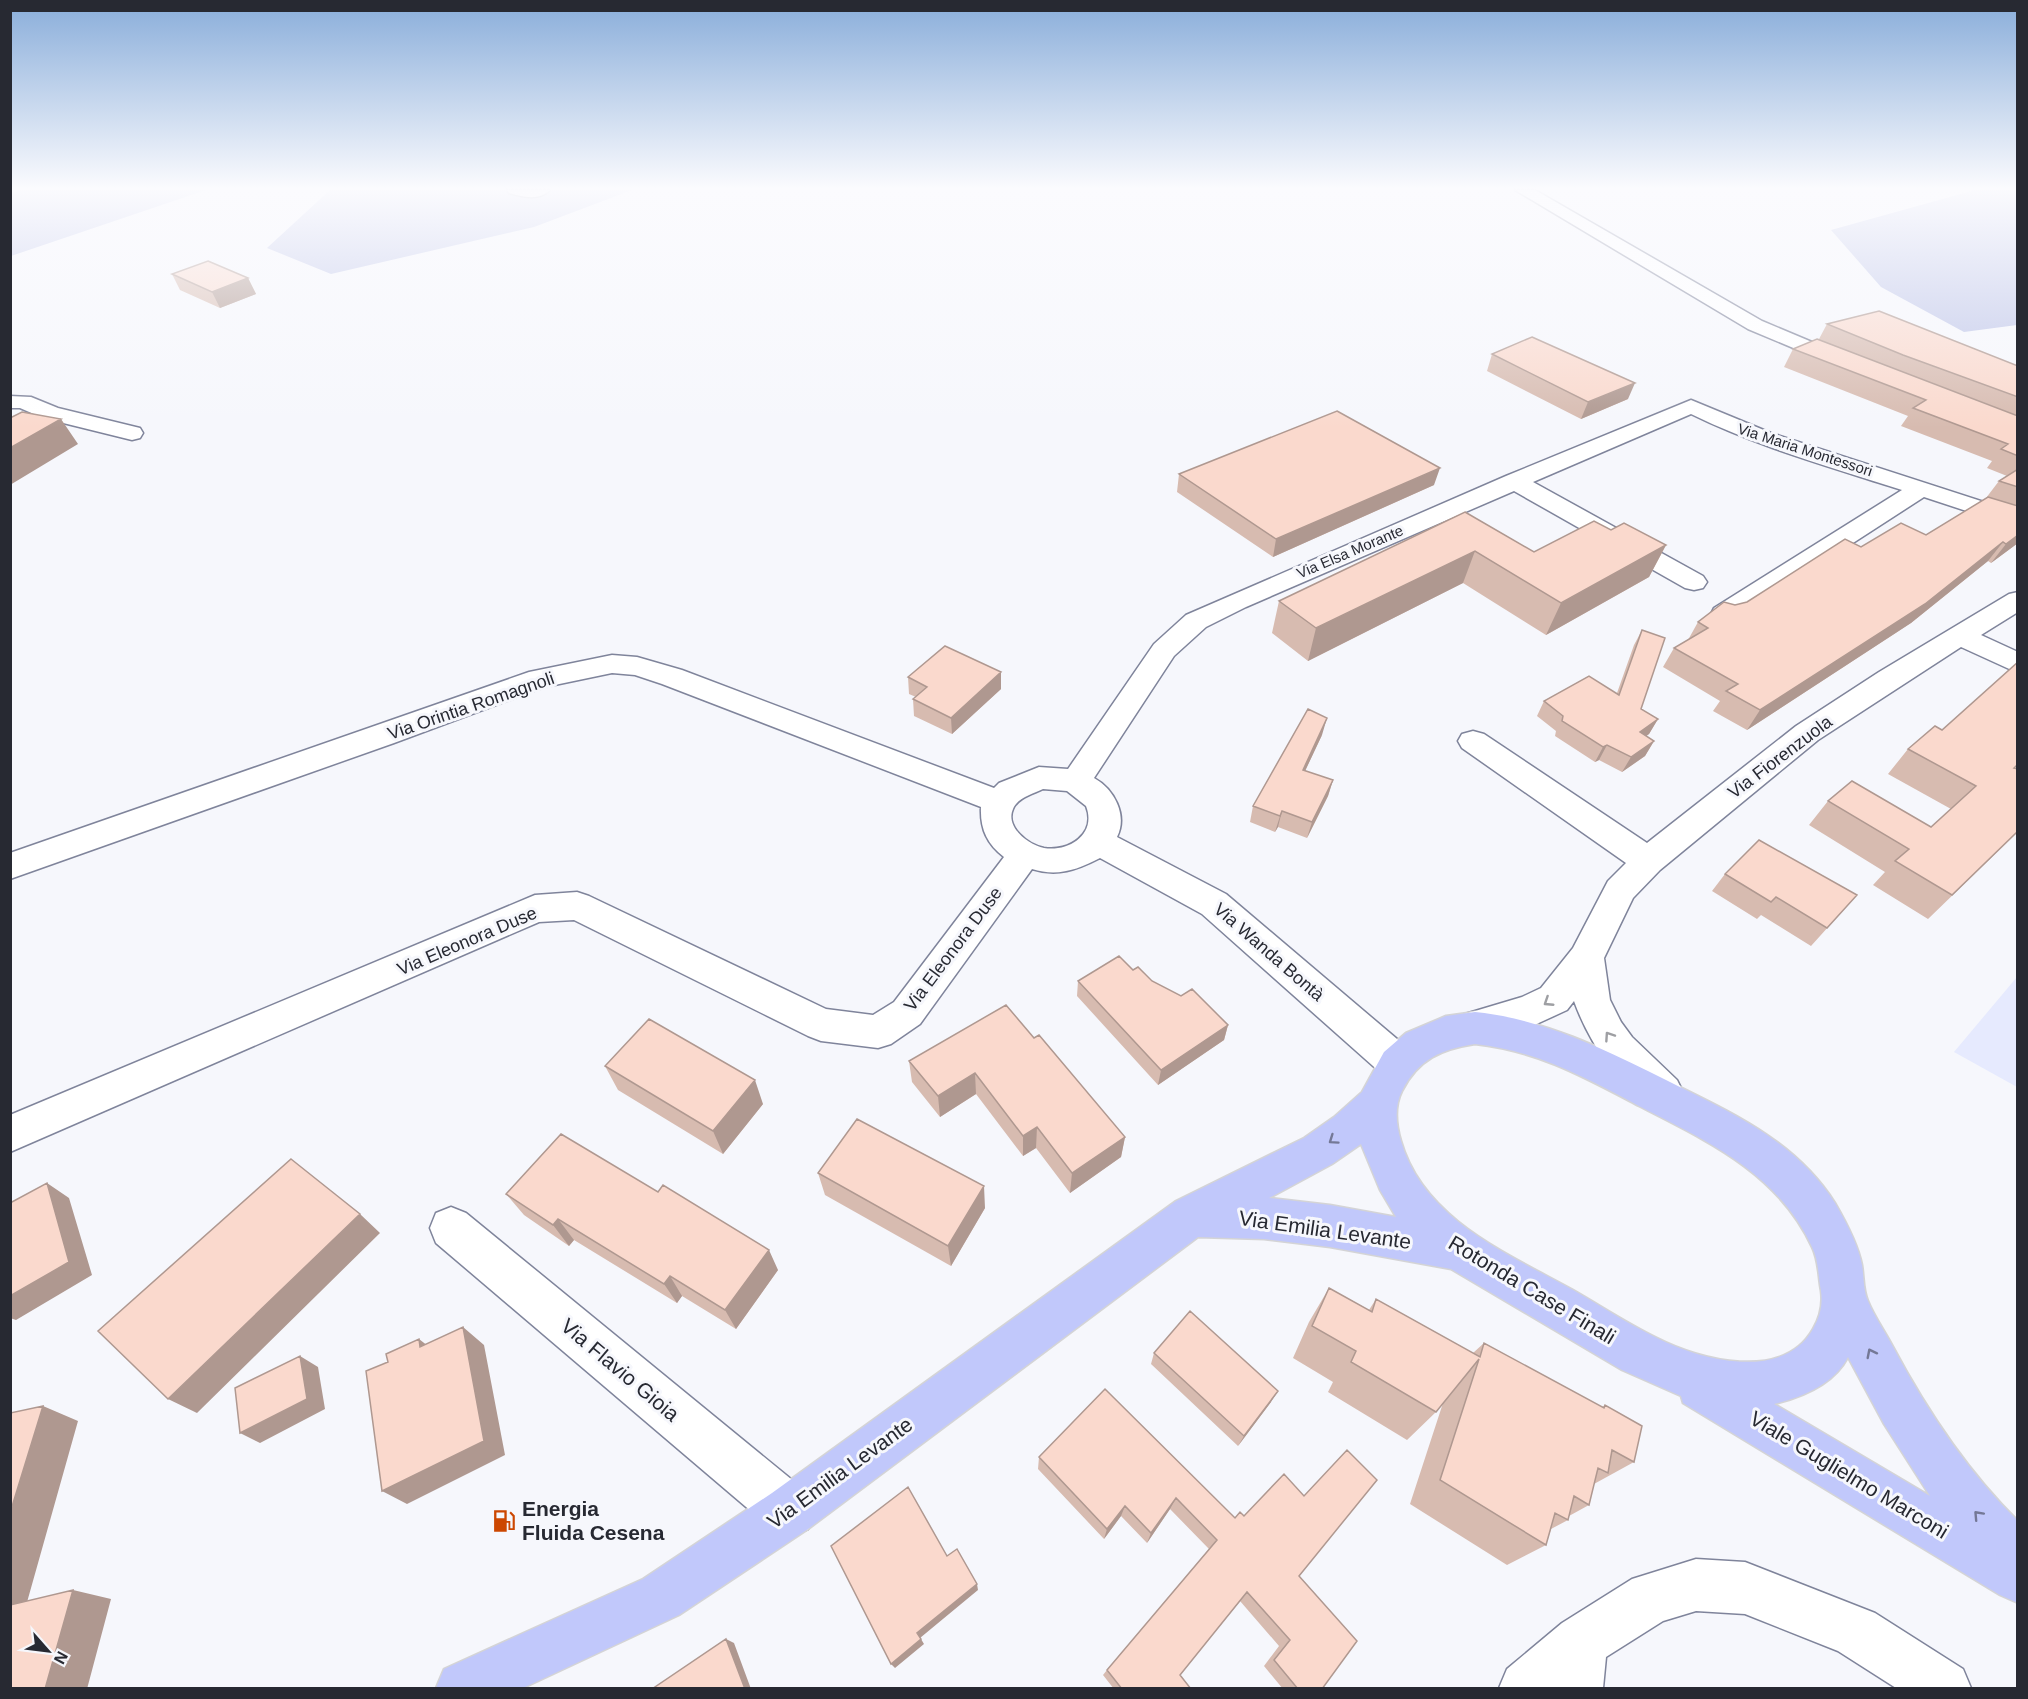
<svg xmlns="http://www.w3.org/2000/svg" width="2028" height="1699" viewBox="0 0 2028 1699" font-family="Helvetica,sans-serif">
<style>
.built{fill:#e6eafe}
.green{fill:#bec5e8}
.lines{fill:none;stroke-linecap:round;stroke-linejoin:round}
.minor-casing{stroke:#7f849b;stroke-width:3}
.major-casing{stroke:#d4d4d6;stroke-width:3}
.minor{fill:#fff;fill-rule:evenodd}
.major{fill:#c1c8fb;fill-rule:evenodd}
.wall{fill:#d7bbb0}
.shaded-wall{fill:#af9890}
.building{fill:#fad9cd;stroke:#af9890;stroke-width:1.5}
.oneway{stroke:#9e9fa3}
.oneway2{stroke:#747896}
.labels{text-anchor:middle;stroke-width:6;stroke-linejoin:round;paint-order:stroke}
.far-street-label{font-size:15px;fill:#272932;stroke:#f6f7fc}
.street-label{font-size:18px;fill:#272932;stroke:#f6f7fc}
.near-street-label{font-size:21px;fill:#272932;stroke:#f6f7fc}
.near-poi-label{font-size:21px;font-weight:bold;fill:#272932;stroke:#f6f7fc;text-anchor:start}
</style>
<rect width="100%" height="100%" fill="#f6f7fc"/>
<!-- built -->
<path class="built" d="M2017 977V1087L1954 1052Z"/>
<!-- green -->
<path class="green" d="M21 190H206L11 256V193Z
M330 190H632L534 227 331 274 267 248Z
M1975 190H2017V325L1964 332 1881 287 1831 230Z"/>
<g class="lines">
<!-- minor casing -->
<g class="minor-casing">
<path id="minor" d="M507 190H550C539 201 523 197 509 193Z
M1515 190H1535L1762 321 1850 358 1853 362 1850 366H1836L1748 329Z
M10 396 31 397 58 408 140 428 143 433 140 438 132 440 43 418 20 408H10Z
M1691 400 1771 433 2018 513V528L1924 497 1734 620 1724 622 1714 620 1711 614 1714 608 1902 490C1831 467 1758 447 1691 414L1533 482 1703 576 1707 582 1703 588 1694 590 1685 588 1514 491 1246 607 1206 627 1174 656 1094 778C1114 789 1128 815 1117 837L1226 894 1410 1050 1415 1062 1410 1074 1396 1079 1382 1074 1202 914 1100 858C1077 870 1057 877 1032 869L920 1024 891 1044 878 1048 821 1041 808 1036 574 920 539 922 10 1152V1115L535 895 577 892 589 896 826 1009 873 1015 894 1002 1004 857C987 844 980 829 981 807L662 684 635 675 612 673 545 687 394 743 10 879V853L529 672 612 655 637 657 682 670 994 788 999 783 1039 767 1068 769 1154 644 1186 615 1506 476ZM1043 789 1067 791 1086 806C1097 834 1069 852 1044 848 1028 845 1005 827 1013 809 1017 798 1033 794 1043 789Z
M2018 592V612L1981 635 2018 652V673L1961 647 1818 740 1660 870 1633 898 1604 958 1610 1000 1621 1022 1632 1037 1677 1080 1683 1092 1677 1104 1663 1110C1621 1094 1589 1042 1574 1001L1567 1010 1530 1027 1468 1044 1455 1039 1449 1028 1455 1017 1522 997 1541 988 1573 948 1608 881 1626 863 1462 748 1458 741 1462 734 1473 731 1484 734 1647 843 1796 726 1879 672 2009 594Z
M451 1207 466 1213 808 1493 815 1511 808 1529 790 1536 772 1529 436 1243 430 1228 436 1213Z
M1696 1559 1745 1562 1875 1613 1963 1669 1971 1688H1896L1838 1651 1745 1614 1696 1611 1663 1621 1606 1657 1603 1688H1499L1507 1669 1562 1623 1632 1579Z"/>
</g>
<!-- major casing -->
<g class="major-casing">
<path id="major" d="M1475 1012C1544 1019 1604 1049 1666 1080 1730 1112 1795 1140 1835 1203 1846 1222 1858 1244 1862 1265 1864 1277 1863 1290 1868 1301 1874 1316 1884 1330 1892 1345 1926 1409 1966 1470 2018 1521V1603L2000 1595 1683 1403 1681 1396 1622 1370 1451 1269 1330 1247 1264 1239 1198 1237 808 1529 679 1615 523 1688H436L444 1669 643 1579 772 1493 1176 1201 1304 1138 1334 1117 1362 1092 1384 1052 1406 1033 1446 1016ZM1475 1044C1538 1051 1584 1077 1639 1106 1707 1141 1778 1173 1812 1247 1819 1261 1818 1276 1821 1291 1823 1305 1820 1317 1813 1329 1783 1382 1700 1360 1657 1338 1628 1324 1601 1306 1573 1290 1508 1254 1423 1219 1401 1141 1396 1124 1394 1107 1402 1091 1418 1059 1442 1049 1475 1044ZM1361 1144 1380 1190 1396 1217 1330 1205 1269 1198 1332 1164ZM1848 1357 1884 1424 1930 1496 1774 1404C1803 1397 1834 1384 1848 1357Z"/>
</g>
<!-- minor -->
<use href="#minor" class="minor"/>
<!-- major -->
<use href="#major" class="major"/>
</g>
<!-- wall -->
<path class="wall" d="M172 274 248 278 256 294 220 308 180 290Z
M1827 324 2018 366V543L1991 563 1988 561 1911 623 1747 730 1713 711 1720 701 1663 667 1674 648 1688 640 1698 622 1735 605 1747 602 1861 547 1926 535 1986 498 1999 481 2007 476 1987 468 1992 461 1901 426 1908 416 1784 367 1793 349 1819 339Z
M1492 354 1628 399 1581 419 1487 371Z
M1179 474 1434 485 1273 557 1177 492Z
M1465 512 1534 552 1611 530 1666 545 1649 577 1546 635 1463 583 1308 661 1272 633 1279 601Z
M1642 630 1641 709 1658 719 1649 734 1646 736 1654 741 1645 756 1622 772 1599 760 1595 762 1555 736 1556 731 1537 716 1544 701 1617 693 1634 645Z
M2018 662V766L2015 768 2018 832 1928 919 1873 885 1885 872 1809 825 1828 801 1931 827 1951 809 1888 774 1908 749 1942 730Z
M908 677 1001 689 952 734 914 716 913 699 916 697 909 694Z
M1322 735 1305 771 1333 780 1328 796 1307 838 1278 827 1275 832 1250 822 1253 806Z
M1725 874 1857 895 1811 946 1761 915 1757 919 1712 891Z
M1133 970 1228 1025 1224 1040 1158 1085 1077 996 1078 981Z
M1034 1038 1125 1137 1121 1157 1070 1193 1036 1148 1023 1156 976 1094 940 1117 912 1082 909 1061Z
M605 1066 763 1104 723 1154 618 1090Z
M818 1173 985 1208 951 1266 825 1195Z
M506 1194 778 1270 736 1329 682 1296 677 1303 574 1240 569 1246 524 1215Z
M1329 1288 1369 1310 1376 1299 1473 1353 1484 1343 1602 1407 1605 1405 1634 1462 1594 1484 1589 1505 1569 1516 1568 1520 1551 1529 1546 1545 1507 1565 1410 1504 1443 1403 1436 1412 1407 1440 1328 1392 1333 1382 1293 1358 1309 1322Z
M1154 1353 1271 1402 1238 1446 1151 1364Z
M1105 1389 1235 1518 1299 1576 1322 1689H1283L1264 1666 1279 1646 1240 1601 1180 1675 1191 1689H1114L1103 1675 1107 1670 1209 1549 1170 1509 1147 1543 1121 1516 1104 1539 1038 1469 1039 1457Z"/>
<!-- shaded-wall -->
<path class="shaded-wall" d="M248 278 256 294 220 308 212 292Z
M1635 383 1628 399 1581 419 1588 402Z
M61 419 78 444 10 485V448Z
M1440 468 1434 485 1273 557 1276 539Z
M2018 535V543L1991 563 2006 544Z
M2003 542 1988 561 1911 623 1747 730 1760 710Z
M1666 545 1649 577 1546 635 1561 603Z
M1475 551 1463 583 1308 661 1316 628Z
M1001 672V689L952 734 951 718Z
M1327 718 1322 735 1298 786 1303 770Z
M1658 719 1649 734 1631 747 1640 732Z
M1654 741 1645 756 1622 772 1631 757Z
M1607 745 1599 760 1595 762 1603 747Z
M1333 780 1328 796 1307 838 1312 822Z
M1282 811 1278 827 1275 832 1280 816Z
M1228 1025 1224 1040 1158 1085 1161 1070Z
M975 1073 976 1094 940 1117 938 1096Z
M755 1080 763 1104 723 1154 713 1131Z
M1037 1127 1036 1148 1023 1156V1136Z
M1125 1137 1121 1157 1070 1193 1072 1173Z
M47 1183 69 1198 92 1275 16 1320 10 1318V1296Z
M984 1186 985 1208 951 1266 948 1246Z
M360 1214 380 1233 197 1413 168 1399Z
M558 1219 574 1240 569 1246 553 1225Z
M769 1250 778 1270 736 1329 725 1310Z
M670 1276 682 1296 677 1303 664 1284Z
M463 1327 484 1345 505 1455 407 1504 382 1491Z
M419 1339 442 1357 420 1347Z
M300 1356 318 1367 325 1409 260 1443 240 1433Z
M1278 1391 1271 1402 1238 1446 1244 1436Z
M43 1406 78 1421 22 1620 10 1618V1513Z
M1176 1498 1170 1509 1147 1543 1151 1533Z
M1125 1506 1121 1516 1104 1539 1107 1529Z
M977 1584 978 1590 920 1638 917 1633Z
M73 1590 111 1599 87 1689H45Z
M726 1639 734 1643 751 1689H745Z
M921 1639 924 1644 895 1668 891 1664Z"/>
<!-- building -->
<path class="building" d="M208 261 248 278 212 292 172 274Z
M1879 311 2018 366V397L1903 355 1827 324Z
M1532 337 1635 383 1588 402 1492 354Z
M1817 339 2018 416V456L2001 449 2008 444 1913 408 1926 400 1793 349Z
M1337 411 1440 468 1276 539 1179 474Z
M22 412 61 419 10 448V418Z
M2018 469V487L1999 481Z
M1988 497 2018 506V535L2006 544 2003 542 1925 604 1760 710 1726 691 1738 684 1674 648 1708 628 1698 622 1724 602 1735 605 1747 602 1845 539 1861 547 1901 523 1926 535Z
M1465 512 1534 552 1594 521 1611 530 1624 523 1666 545 1561 603 1475 551 1316 628 1279 601Z
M1642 630 1665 638 1641 709 1658 719 1640 732 1654 741 1631 757 1607 745 1603 747 1562 721 1563 716 1544 701 1589 676 1619 695Z
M945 646 1001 672 951 718 913 699 927 687 908 677Z
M2018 662V764L2014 768 2018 769V831L1952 895 1895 861 1909 849 1828 801 1852 781 1931 827 1976 786 1908 749 1935 726 1942 730Z
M1308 709 1327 718 1303 770 1333 780 1312 822 1282 811 1280 816 1253 806Z
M1759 840 1857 895 1827 928 1776 897 1771 902 1725 874Z
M1119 956 1133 970 1138 967 1152 981 1181 996 1192 989 1228 1025 1161 1070 1078 981Z
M1006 1005 1034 1038 1039 1035 1125 1137 1072 1173 1037 1127 1023 1136 975 1073 938 1096 909 1061Z
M649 1019 755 1080 713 1131 605 1066Z
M857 1119 984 1186 948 1246 818 1173Z
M561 1134 658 1192 663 1185 769 1250 725 1310 670 1276 664 1284 558 1219 553 1225 506 1194Z
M291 1159 360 1214 168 1399 98 1331Z
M47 1183 69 1262 10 1296V1203Z
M1329 1288 1372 1312 1376 1299 1480 1357 1484 1343 1604 1408 1605 1405 1642 1426 1634 1462 1612 1450 1608 1473 1598 1468 1589 1505 1574 1496 1568 1520 1555 1513 1546 1545 1440 1480 1479 1359 1436 1412 1351 1362 1356 1351 1312 1326Z
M1190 1311 1278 1391 1244 1436 1154 1353Z
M463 1327 484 1441 382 1491 366 1371 388 1362 386 1354 419 1339 420 1347Z
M300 1356 307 1399 240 1433 235 1388Z
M1105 1389 1235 1518 1240 1512 1244 1516 1284 1474 1304 1496 1347 1450 1377 1480 1299 1576 1357 1641 1322 1689H1298L1274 1660 1290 1640 1247 1592 1180 1675 1191 1689H1122L1107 1670 1217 1540 1176 1498 1151 1533 1125 1506 1107 1529 1039 1457Z
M43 1406 10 1513V1413Z
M908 1487 947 1556 957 1549 977 1584 917 1633 921 1639 891 1664 831 1546Z
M73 1590 45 1689H10V1605Z
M726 1639 745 1689H652Z"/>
<!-- one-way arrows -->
<defs><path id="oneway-chevron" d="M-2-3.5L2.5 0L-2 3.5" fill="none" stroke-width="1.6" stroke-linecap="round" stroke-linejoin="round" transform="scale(1.5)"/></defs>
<g class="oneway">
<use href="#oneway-chevron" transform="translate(1548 1002) rotate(147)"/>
<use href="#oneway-chevron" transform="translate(1609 1036) rotate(-124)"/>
</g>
<g class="oneway2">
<use href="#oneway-chevron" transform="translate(1333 1140) rotate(145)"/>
<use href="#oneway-chevron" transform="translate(1871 1353) rotate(-117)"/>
<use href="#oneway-chevron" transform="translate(1978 1515) rotate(-133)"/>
</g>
<!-- sky -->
<linearGradient id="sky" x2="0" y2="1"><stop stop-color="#89adda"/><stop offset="0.44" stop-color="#fbfbfe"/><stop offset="1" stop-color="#fbfbfe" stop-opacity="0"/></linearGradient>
<rect width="2028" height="428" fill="url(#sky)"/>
<!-- icons -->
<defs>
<g id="fuel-bare" transform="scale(1.8)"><path d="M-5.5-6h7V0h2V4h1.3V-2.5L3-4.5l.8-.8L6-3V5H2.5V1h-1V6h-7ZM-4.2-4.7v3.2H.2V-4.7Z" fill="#cc4701" stroke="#f6f7fc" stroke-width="2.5" paint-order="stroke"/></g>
</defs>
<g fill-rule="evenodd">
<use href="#fuel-bare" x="504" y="1521"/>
</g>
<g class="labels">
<!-- far-street labels -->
<g class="far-street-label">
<text transform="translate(1805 450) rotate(18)" y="5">Via Maria Montessori</text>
<text transform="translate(1350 552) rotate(-23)" y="5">Via Elsa Morante</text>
</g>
<!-- street labels -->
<g class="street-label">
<text transform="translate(471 706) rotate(-19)" y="6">Via Orintia Romagnoli</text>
<text transform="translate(1780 757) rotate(-37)" y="6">Via Fiorenzuola</text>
<text transform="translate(467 941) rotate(-23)" y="6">Via Eleonora Duse</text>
<text transform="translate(953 949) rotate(-53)" y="6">Via Eleonora Duse</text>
<text transform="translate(1269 952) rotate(41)" y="6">Via Wanda Bontà</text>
</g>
<!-- near-street labels -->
<g class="near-street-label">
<text transform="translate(1325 1230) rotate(8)" y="7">Via Emilia Levante</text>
<text transform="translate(1532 1290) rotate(31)" y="7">Rotonda Case Finali</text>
<text transform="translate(620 1370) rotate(40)" y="7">Via Flavio Gioia</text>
<text transform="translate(840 1473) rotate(-36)" y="7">Via Emilia Levante</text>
<text transform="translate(1849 1475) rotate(31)" y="7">Viale Guglielmo Marconi</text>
</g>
<!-- near-poi labels -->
<g class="near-poi-label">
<text x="522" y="1516">Energia<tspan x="522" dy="24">Fluida Cesena</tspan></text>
</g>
</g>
<!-- border -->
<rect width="2028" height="1699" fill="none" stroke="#272932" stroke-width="24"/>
<!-- north arrow -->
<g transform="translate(48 1651) rotate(118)" stroke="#f6f7fc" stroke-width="4.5" paint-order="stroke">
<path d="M0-4.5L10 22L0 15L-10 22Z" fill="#272932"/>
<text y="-9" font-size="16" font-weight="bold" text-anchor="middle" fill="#272932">N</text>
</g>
</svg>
